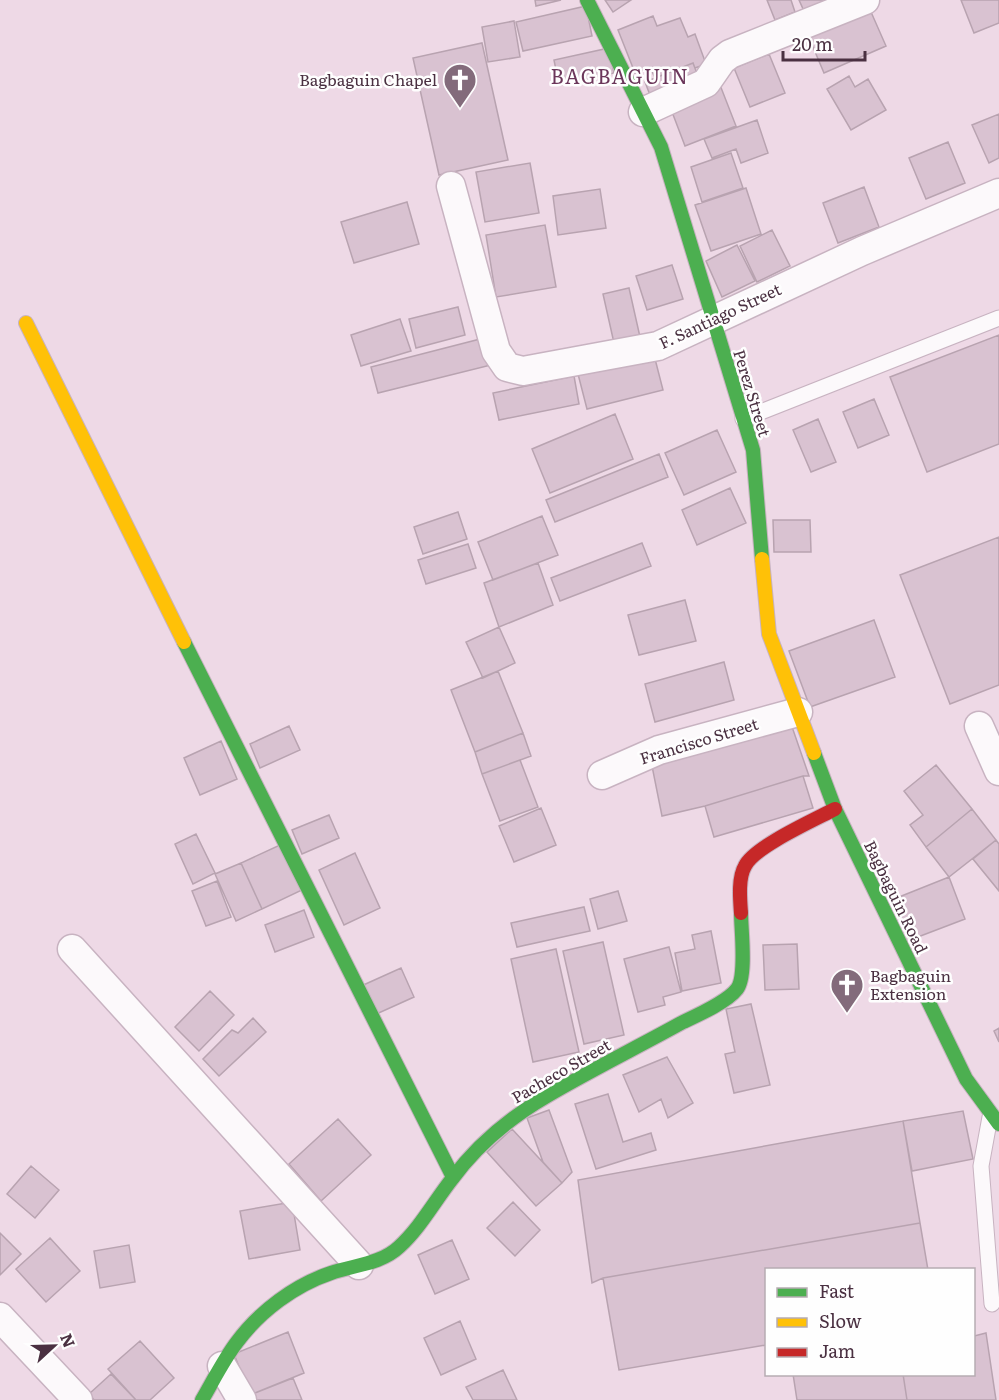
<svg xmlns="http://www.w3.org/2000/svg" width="999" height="1400" viewBox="0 0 999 1400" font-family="Literata,serif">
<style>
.building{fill:#d9c2d1;stroke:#b8a3b0;stroke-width:1.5}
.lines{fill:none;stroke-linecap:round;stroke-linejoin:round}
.lane-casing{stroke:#c8b3c1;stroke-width:17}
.street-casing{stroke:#c8b3c1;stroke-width:31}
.fast-casing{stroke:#c8b3c1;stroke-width:16}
.slow-casing{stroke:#c8b3c1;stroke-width:16}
.jam-casing{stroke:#c8b3c1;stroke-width:16}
.lane{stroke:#fcf9fb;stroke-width:15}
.street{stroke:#fcf9fb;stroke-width:28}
.fast{stroke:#4caf50;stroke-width:14}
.slow{stroke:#ffc107;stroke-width:14}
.jam{stroke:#c62828;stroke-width:14}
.labels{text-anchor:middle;stroke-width:5;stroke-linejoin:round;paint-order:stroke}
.poi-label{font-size:16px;fill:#4a3041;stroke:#fefefe;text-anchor:end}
.street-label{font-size:16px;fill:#4a3041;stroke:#fefefe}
.quarter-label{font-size:20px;letter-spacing:1.5px;fill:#6b365a;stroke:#fefefe}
</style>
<rect width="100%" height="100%" fill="#eed9e6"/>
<!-- building -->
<path class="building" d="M535 0H561L536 6Z
M605 0H631L613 12Z
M767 0H791L795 12 775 20Z
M799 0H832L804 11Z
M961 0H999V23L974 33Z
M586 6 592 36 523 51 516 22Z
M871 12 886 46 824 73 805 28Z
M653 16 657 26 680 18 688 37 695 34 706 64 695 68 693 63 655 78 650 67 635 73 618 30Z
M514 21 520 57 488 62 482 27Z
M482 43 508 160 439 175 413 58Z
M609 48 614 73 559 85 554 60Z
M769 54 785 93 750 107 734 68Z
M693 63 701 84 653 103 645 82Z
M849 76 855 87 868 79 886 110 851 130 827 89Z
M720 85 736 126 685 146 669 104Z
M999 114V158L989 163 972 125Z
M757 120 768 153 741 163 736 149 712 158 704 139Z
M948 142 965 183 926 199 909 158Z
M731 153 743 188 702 202 691 167Z
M530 163 539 213 485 222 476 172Z
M864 187 879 227 838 243 823 203Z
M746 188 761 234 711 251 695 205Z
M600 189 606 228 558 235 553 196Z
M407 202 419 244 354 263 341 222Z
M545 225 556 287 496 297 486 235Z
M772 230 790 266 757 282 740 246Z
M737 245 755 281 722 297 706 261Z
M672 265 683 299 647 310 636 276Z
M629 288 640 337 614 343 603 294Z
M458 307 465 335 416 348 409 319Z
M400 319 411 351 361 366 351 335Z
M999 335V444L927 472 890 377Z
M488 337 495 364 378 393 371 367Z
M654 355 663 390 587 409 578 374Z
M574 376 579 404 499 420 493 393Z
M874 399 889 435 858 448 843 412Z
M615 414 633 459 550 493 532 449Z
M818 419 836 462 811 472 793 430Z
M717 430 736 472 684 495 665 453Z
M659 454 668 477 555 522 546 500Z
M730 488 746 523 697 545 682 510Z
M458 512 467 539 423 554 414 527Z
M542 516 558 555 493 580 478 542Z
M773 520H810L811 552H774Z
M999 537V685L950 704 900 575Z
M642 543 651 566 560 601 551 578Z
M468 544 476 568 426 584 418 560Z
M538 563 553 605 499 627 484 583Z
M685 600 696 641 639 655 628 615Z
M874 620 895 677 810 707 789 651Z
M499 627 515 663 483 678 466 642Z
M724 662 734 700 655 722 645 684Z
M498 671 523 733 475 752 451 690Z
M790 721 809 776H803L705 806 662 816 651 761Z
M289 726 300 750 260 768 250 744Z
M523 733 531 756 482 774 475 752Z
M221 741 237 779 200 795 184 758Z
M520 760 538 807 500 821 482 774Z
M936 765 972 809 926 847 910 825 923 815 904 791Z
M803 776 813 808 714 837 705 806Z
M541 808 556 845 514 862 499 826Z
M972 809 996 840 949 877 926 847Z
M329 815 339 838 302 854 292 830Z
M196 834 215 873 193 884 175 844Z
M996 840 999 844V891L973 859Z
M280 845 302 890 262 909 241 863Z
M355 853 380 908 344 925 319 870Z
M241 863 262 909 236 921 215 874Z
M949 877 965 919 910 940 894 899Z
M217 881 231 917 206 926 192 891Z
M618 891 627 921 598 929 590 899Z
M584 907 590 931 517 947 511 923Z
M304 910 314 937 275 952 265 925Z
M711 931 721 983 682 991 675 953 695 949 692 935Z
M603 942 624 1035 584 1044 563 951Z
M797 944 799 989 765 990 763 945Z
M669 947 681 992 663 997 665 1005 638 1012 624 959Z
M556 949 579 1052 533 1062 511 959Z
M401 968 414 997 372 1016 359 987Z
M210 991 234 1015 199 1051 175 1027Z
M751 1004 770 1085 734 1093 725 1054 735 1052 726 1009Z
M253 1018 266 1032 219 1076 203 1059 232 1030 238 1033Z
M999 1028V1042L994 1031Z
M667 1057 693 1103 668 1118 661 1099 639 1112 623 1075Z
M608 1094 623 1142 651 1133 656 1150 596 1169 575 1104Z
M549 1110 572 1172 562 1183 543 1162 527 1118Z
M963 1111 973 1159 912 1171 903 1121Z
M338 1119 371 1155 321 1201 289 1164Z
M903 1121 920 1223 603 1278 592 1283 578 1180Z
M512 1129 562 1183 536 1206 487 1152Z
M31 1166 59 1190 35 1218 7 1194Z
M292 1202 300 1250 249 1259 240 1211Z
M513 1202 540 1230 515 1256 487 1228Z
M920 1223 928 1270H766V1345L619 1370 603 1278Z
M0 1233 21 1254 0 1275Z
M50 1238 80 1271 46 1302 16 1269Z
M452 1240 469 1279 435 1294 418 1255Z
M129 1245 135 1282 100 1288 94 1251Z
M460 1321 476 1359 441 1375 424 1338Z
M288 1332 304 1373 250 1395 234 1354Z
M986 1333 996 1400H907L903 1374H974V1336Z
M140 1341 174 1378 150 1400H136L108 1369Z
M503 1370 517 1400H473L466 1387Z
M111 1374 136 1400H94L89 1394Z
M793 1374H903L907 1400H797Z
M293 1378 302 1400H252L250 1395Z"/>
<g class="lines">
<!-- lane casing -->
<g class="lane-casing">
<path id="lane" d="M743 419 999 318
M990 1117 981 1166 992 1304"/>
</g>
<!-- street casing -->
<g class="street-casing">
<path id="street" d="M643 112 706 83 722 60 730 54 865 0
M451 186 496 351 507 367 523 371 658 346 862 251 999 193
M979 726 999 771
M602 775 659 750 798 712
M72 949 359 1265
M0 1317 78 1400
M222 1366 242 1400"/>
</g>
<!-- fast casing -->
<g class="fast-casing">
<path id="fast" d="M587 0 661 147 753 450 762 559
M184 642 453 1177
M814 753 835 809 966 1079 999 1124
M202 1400C213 1381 224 1359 237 1342 260 1311 295 1285 331 1273 354 1265 381 1264 399 1247 420 1228 434 1202 452 1179 477 1145 511 1117 547 1096 591 1070 638 1047 683 1022 698 1015 727 1002 737 989 747 976 741 930 741 913"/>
</g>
<!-- slow casing -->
<g class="slow-casing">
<path id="slow" d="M26 323 184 642
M762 559 769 634 814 753"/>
</g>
<!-- jam casing -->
<g class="jam-casing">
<path id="jam" d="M741 913C740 899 738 878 745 866 754 847 814 820 835 809"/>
</g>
<!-- lane -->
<use href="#lane" class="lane"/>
<!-- street -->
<use href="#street" class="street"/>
<!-- fast -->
<use href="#fast" class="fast"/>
<!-- slow -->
<use href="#slow" class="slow"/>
<!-- jam -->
<use href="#jam" class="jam"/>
</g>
<!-- icons -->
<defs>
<g id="church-pin" transform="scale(1.725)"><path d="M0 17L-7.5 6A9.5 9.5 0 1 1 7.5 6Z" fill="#836b7b" stroke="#fefefe"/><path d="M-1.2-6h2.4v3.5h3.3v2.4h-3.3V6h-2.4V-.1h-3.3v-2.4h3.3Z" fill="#fff"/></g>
</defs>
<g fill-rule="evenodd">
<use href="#church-pin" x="460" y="80"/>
<use href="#church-pin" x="847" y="985"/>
</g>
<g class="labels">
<!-- poi labels -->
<g class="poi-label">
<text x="437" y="86">Bagbaguin Chapel</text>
<text x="870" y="982" text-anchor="start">Bagbaguin<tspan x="870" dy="18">Extension</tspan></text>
</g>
<!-- street labels -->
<g class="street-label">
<text transform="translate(720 316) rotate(-25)" y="6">F. Santiago Street</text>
<text transform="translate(752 393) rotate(73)" y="6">Perez Street</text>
<text transform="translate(699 741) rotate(-17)" y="6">Francisco Street</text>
<text transform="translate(896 897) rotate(64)" y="6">Bagbaguin Road</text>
<text transform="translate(561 1071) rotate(-30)" y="6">Pacheco Street</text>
</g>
<!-- quarter labels -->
<g class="quarter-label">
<text x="620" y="84">BAGBAGUIN</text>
</g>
</g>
<!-- legend -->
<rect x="765" y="1268" width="210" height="108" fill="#fefefe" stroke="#b6acb2" stroke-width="1.5"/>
<rect x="777" y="1288" width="30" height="9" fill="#4caf50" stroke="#b6acb2" stroke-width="1.5"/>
<text x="819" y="1298" font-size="18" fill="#4a3041">Fast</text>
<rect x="777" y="1318" width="30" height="9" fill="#ffc107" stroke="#b6acb2" stroke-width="1.5"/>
<text x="819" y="1328" font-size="18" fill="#4a3041">Slow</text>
<rect x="777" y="1348" width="30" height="9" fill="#c62828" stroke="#b6acb2" stroke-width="1.5"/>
<text x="819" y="1358" font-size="18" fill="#4a3041">Jam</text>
<!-- north arrow -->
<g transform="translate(54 1346) rotate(68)" stroke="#fefefe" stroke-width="4.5" paint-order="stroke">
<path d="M0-4.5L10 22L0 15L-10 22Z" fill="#4a3041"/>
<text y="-9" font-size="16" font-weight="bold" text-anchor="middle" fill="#4a3041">N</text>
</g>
<!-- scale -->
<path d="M783 51v9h82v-9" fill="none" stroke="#4a3041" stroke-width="3"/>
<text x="792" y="51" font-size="18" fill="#4a3041" stroke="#fefefe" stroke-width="4.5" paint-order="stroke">20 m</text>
</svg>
